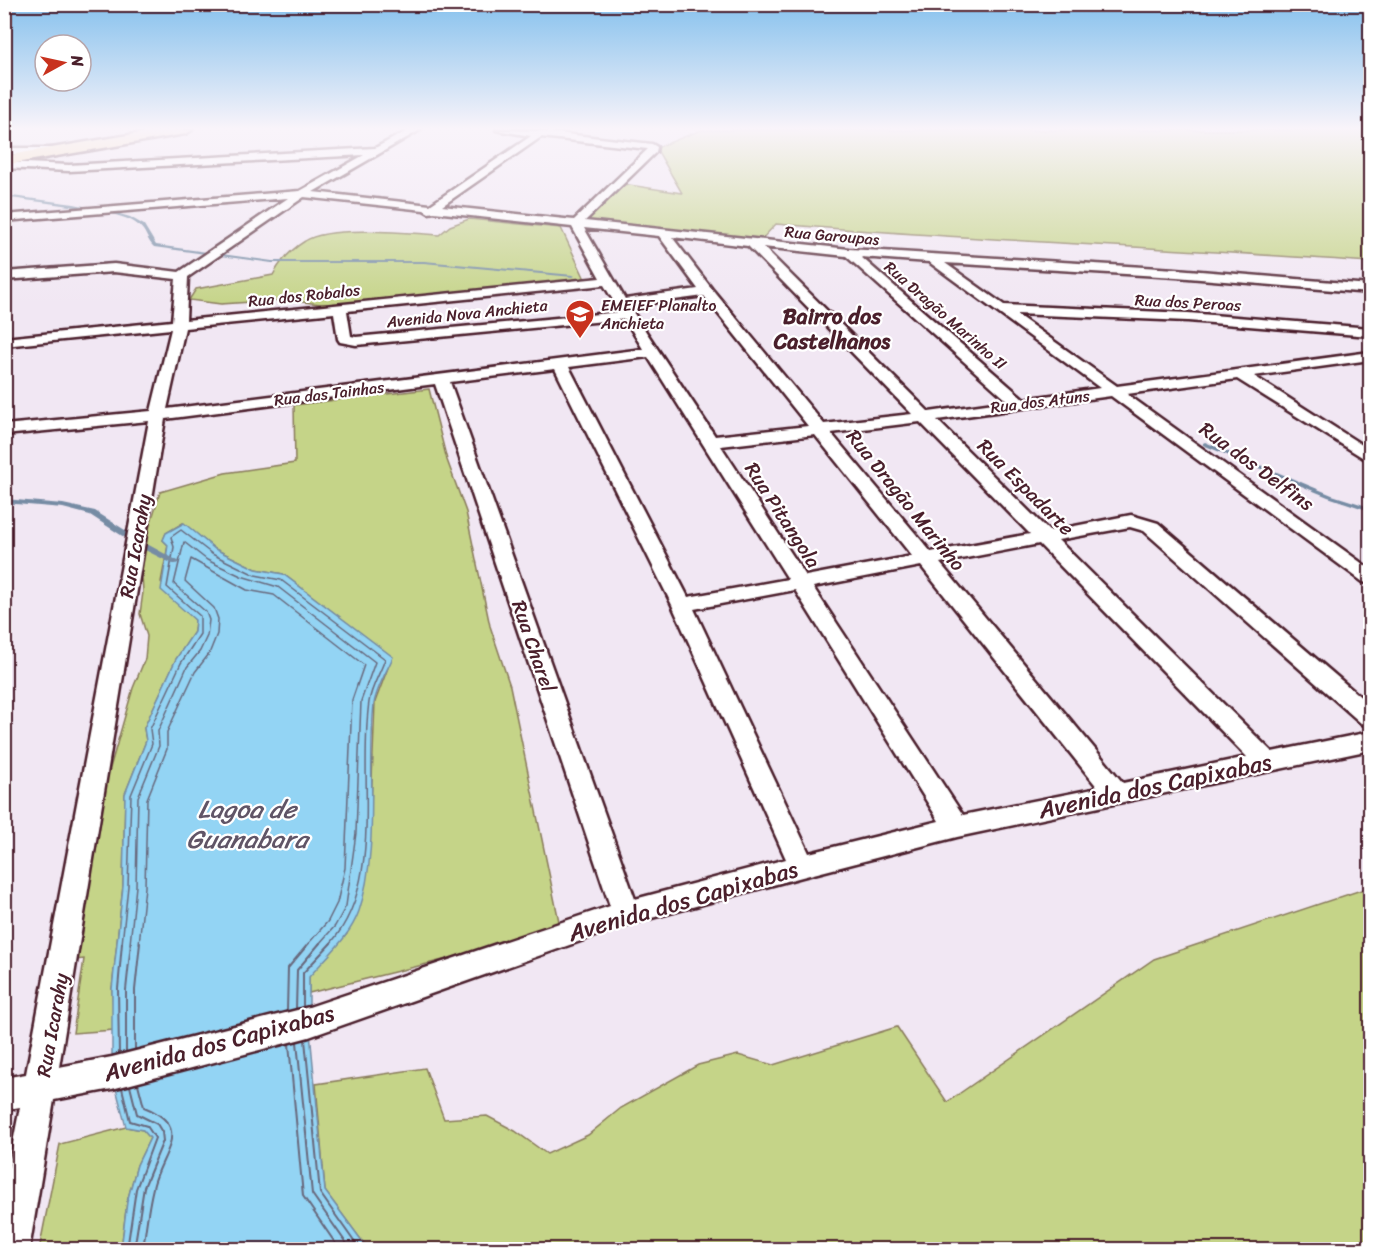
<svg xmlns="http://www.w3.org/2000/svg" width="1375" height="1254" viewBox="0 0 1375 1254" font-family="Sriracha,sans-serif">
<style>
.green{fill:#c5d488;stroke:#887a5a;stroke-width:1.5}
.water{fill:#93d4f4;stroke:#768ca4;stroke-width:1.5}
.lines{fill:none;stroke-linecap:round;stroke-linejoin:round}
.shore-far1{stroke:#67677b;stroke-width:1.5}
.shore{stroke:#67677b;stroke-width:2}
.stream{fill:#768ca4;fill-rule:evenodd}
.minor-casing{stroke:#4a1f2b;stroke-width:5}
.primary-casing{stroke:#4a1f2b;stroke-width:5}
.minor{fill:#fff;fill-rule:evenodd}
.primary{fill:#f9deab;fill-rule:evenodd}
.labels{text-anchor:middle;stroke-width:4.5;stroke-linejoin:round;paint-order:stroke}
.far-street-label{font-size:16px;fill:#4a1f2b;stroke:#fff}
.far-poi-label{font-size:16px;fill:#4a1f2b;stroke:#fff;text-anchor:start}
.street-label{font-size:20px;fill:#4a1f2b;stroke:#fff}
.far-district-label{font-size:22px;font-weight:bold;fill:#4a1f2b;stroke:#fff}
.near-street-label{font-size:24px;fill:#4a1f2b;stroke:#fff}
.near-water-label{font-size:26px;font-style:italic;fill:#605567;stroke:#fff}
</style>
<rect width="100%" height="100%" fill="#f1e7f3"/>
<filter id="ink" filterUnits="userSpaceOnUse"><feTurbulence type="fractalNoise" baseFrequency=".0167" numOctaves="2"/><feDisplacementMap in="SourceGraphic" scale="12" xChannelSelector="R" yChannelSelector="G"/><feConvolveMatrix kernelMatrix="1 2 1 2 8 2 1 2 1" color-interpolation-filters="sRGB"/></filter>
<g filter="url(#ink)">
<!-- green -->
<path class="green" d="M701 130H1370V262C1173 248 974 240 776 224L758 243 598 224 590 220 589 216 623 184 682 193 656 148Z
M469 219 561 228 585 279 332 305 282 300 221 304 189 300 196 289 273 275C280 262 292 249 305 241 329 225 410 233 439 235L450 226Z
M429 389 447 460 466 512 490 626 510 686 561 931 309 993V976L347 934 370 833 375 702 392 657 283 574 256 569 215 549 183 523 166 533 163 540 168 545 161 582 195 620 194 632 176 659 144 728 146 741 125 794 123 886 112 989 114 1030 73 1033 84 959 75 960 106 782 133 688 145 659 147 636 140 614 143 592 141 555 160 492 225 473 295 463 294 405Z
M1370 887V1249H368L325 1191 316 1084 425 1068 444 1119 487 1116 515 1131 547 1154 588 1135 621 1108 698 1065 738 1055 773 1065 897 1027 947 1102 1154 959Z
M126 1127 143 1130 150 1138 137 1165 127 1202 121 1249 39 1250 60 1144Z"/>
<!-- water -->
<path class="water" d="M184 523 215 549 256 569 283 574 393 657C387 671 376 689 374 704 367 768 380 850 359 911 350 937 326 957 309 977V1022L325 1191 368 1249 121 1250 127 1202 137 1165 150 1138 143 1130 126 1127 112 1073V989L123 886 125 794 146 741 144 728 176 659 194 632 195 620 161 590 168 545 163 540 166 533Z"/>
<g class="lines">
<!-- shore-far1 -->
<path class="shore-far1" d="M122 944 128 886 131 795 152 744 150 729 181 663 200 634V616L167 587 174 547 171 537 181 530 212 554 255 575 281 580 385 659C380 674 371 687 369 702 358 779 385 882 330 944
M130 944 136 886 138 797 159 746 158 731 187 667 200 651 207 636 209 620 206 612 174 584 184 542 207 560 241 576 278 587 375 662 361 701 356 833 346 906 335 926 319 944
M139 944 145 887 147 799 167 749V732L195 672 209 654 217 634 218 619 214 608 185 581 191 559 247 590 274 595 364 665 352 700 345 868 337 903 328 921 308 944"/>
<!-- shore -->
<path class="shore" d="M303 1007V973L331 943
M296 1009 297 970 320 943
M287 1011 288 968 309 943
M305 1040 320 1193 360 1250
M297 1042 312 1194 351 1250
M289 1044 303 1196 340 1250
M135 1050V990L140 943
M126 1052V990L131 943
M119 1054 118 989 122 943
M138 1084 144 1107C193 1127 163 1151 154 1184 148 1206 146 1228 143 1250
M130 1086 137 1114 157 1124 162 1132 163 1141 144 1187 134 1250
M122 1088 130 1121 147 1126 155 1138 136 1189 127 1250"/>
<!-- stream -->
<path class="stream" d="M4 195 74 204 113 212 130 217 144 225 156 245 272 261H424L573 275 575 276 573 277 424 263H272L154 247C147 241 146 230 138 225 129 217 114 215 103 212 70 205 37 202 4 197Z
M1205 442 1332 495 1370 507V511L1328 497 1203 445V443Z
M4 499 63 504 95 511 147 544 180 562 176 564H173L141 548 90 515 63 508 4 503Z"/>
<!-- minor casing -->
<g class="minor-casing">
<path id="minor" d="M409 130H420L313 192 430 205 531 136 496 130 540 131 652 144 657 147 656 152 585 221 849 249 1176 269 1370 285V293L1176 277 945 263 1004 305 1188 313 1370 328V336L1188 321 1016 314 1117 386 1370 352V360L1254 376 1370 450V462L1237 379 1127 394 1370 569V584L1363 582 1111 396 937 420 1049 531 1131 515 1158 523 1370 705V726L1362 724 1144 531 1130 527 1058 540 1272 752 1370 732V750L957 837 802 877 626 925 309 1037 112 1089 54 1100 29 1250H4V1189L20 1107 4 1110V1078L26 1074 149 421 4 435V425L151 411 171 329 4 346V338L172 321 176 279 114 272 4 280V272L114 264 179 272 288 198 4 221V215L300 191 364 155 69 171 4 168V162L69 165 375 148ZM541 137 648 149 574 220 442 206ZM304 197 424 210 429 213 434 212 572 227 600 278 186 320 188 277ZM584 228 659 236 698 289 625 299ZM672 237 748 246 912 414 824 424 712 289ZM763 247 846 256 1008 401 929 412ZM861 257 929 262 1100 388 1024 399ZM604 285 620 312 356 337 351 336 347 311ZM704 296 808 426 715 436 629 306ZM334 313 338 339 340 342 356 345 625 319 643 349 167 409 185 328ZM648 357 788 579 688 597 569 367ZM555 369 672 605 786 859 635 899 450 382ZM435 384 610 906 309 1007 112 1057 59 1067 165 419ZM920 422 1030 534 931 552 831 433ZM815 435 912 556 806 576 721 446ZM1039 544 1247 757 1123 783 940 563ZM921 566 1098 788 963 815 813 587ZM795 590 939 821 809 853 694 609Z
M4 148H60L65 151 60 154H4Z"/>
</g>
<!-- primary casing -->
<g class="primary-casing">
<path id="primary" d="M158 130H192L185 134 4 165V156Z"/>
</g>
<!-- minor -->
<use href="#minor" class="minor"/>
<!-- primary -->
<use href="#primary" class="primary"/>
</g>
</g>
<!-- sky -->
<linearGradient id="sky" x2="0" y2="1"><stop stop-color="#86c1ed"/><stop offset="0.42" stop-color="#f9f4fa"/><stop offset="1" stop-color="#f9f4fa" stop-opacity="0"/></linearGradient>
<rect width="1375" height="306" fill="url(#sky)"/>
<!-- icons -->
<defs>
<g id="school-pin" transform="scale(1.5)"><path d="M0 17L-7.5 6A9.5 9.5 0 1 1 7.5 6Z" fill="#c8321e" stroke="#fff"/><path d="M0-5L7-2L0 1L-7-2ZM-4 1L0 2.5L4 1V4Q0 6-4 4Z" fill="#fff"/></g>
</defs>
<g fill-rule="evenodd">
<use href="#school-pin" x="580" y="314"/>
</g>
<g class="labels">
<!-- far-street labels -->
<g class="far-street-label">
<text transform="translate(832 235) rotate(5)" y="6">Rua Garoupas</text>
<text transform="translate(304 295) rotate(-6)" y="6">Rua dos Robalos</text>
<text transform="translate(1188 302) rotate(3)" y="6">Rua dos Peroas</text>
<text transform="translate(467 313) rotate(-6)" y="6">Avenida Nova Anchieta</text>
<text transform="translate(946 315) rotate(41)" y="6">Rua Dragão Marinho II</text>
<text transform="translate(329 393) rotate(-7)" y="6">Rua das Tainhas</text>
<text transform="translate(1040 401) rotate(-7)" y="6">Rua dos Atuns</text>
</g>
<!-- far-poi labels -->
<g class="far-poi-label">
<text x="601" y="311">EMEIEF Planalto<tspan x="601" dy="18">Anchieta</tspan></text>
</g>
<!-- street labels -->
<g class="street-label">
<text transform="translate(1257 466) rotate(36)" y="7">Rua dos Delfins</text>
<text transform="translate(1026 487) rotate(45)" y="7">Rua Espadarte</text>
<text transform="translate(906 500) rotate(51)" y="7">Rua Dragão Marinho</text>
<text transform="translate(783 515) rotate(57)" y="7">Rua Pitangola</text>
<text transform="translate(135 546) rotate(-80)" y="7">Rua Icarahy</text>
<text transform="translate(534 646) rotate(71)" y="7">Rua Charel</text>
<text transform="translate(52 1025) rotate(-80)" y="7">Rua Icarahy</text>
</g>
<!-- far-district labels -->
<g class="far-district-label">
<text x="832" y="324">Bairro dos<tspan x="832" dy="25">Castelhanos</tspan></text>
</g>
<!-- near-street labels -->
<g class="near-street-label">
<text transform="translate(1155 786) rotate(-12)" y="8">Avenida dos Capixabas</text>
<text transform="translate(683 901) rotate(-16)" y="8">Avenida dos Capixabas</text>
<text transform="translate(219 1043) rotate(-15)" y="8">Avenida dos Capixabas</text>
</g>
<!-- near-water labels -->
<g class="near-water-label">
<text x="247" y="818">Lagoa de<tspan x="247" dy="30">Guanabara</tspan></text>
</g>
</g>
<!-- margin -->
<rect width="1375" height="1254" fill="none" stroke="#fff" stroke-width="24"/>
<rect x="12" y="12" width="1351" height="1230" fill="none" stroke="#4a1f2b" stroke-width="2" filter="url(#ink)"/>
<!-- north arrow -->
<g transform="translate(63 63) rotate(82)"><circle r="28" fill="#ffffff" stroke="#b7a5aa" stroke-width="1.5"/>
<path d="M0-4.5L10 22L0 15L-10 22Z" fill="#c8321e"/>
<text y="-9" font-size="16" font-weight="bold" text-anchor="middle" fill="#4a1f2b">N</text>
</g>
</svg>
